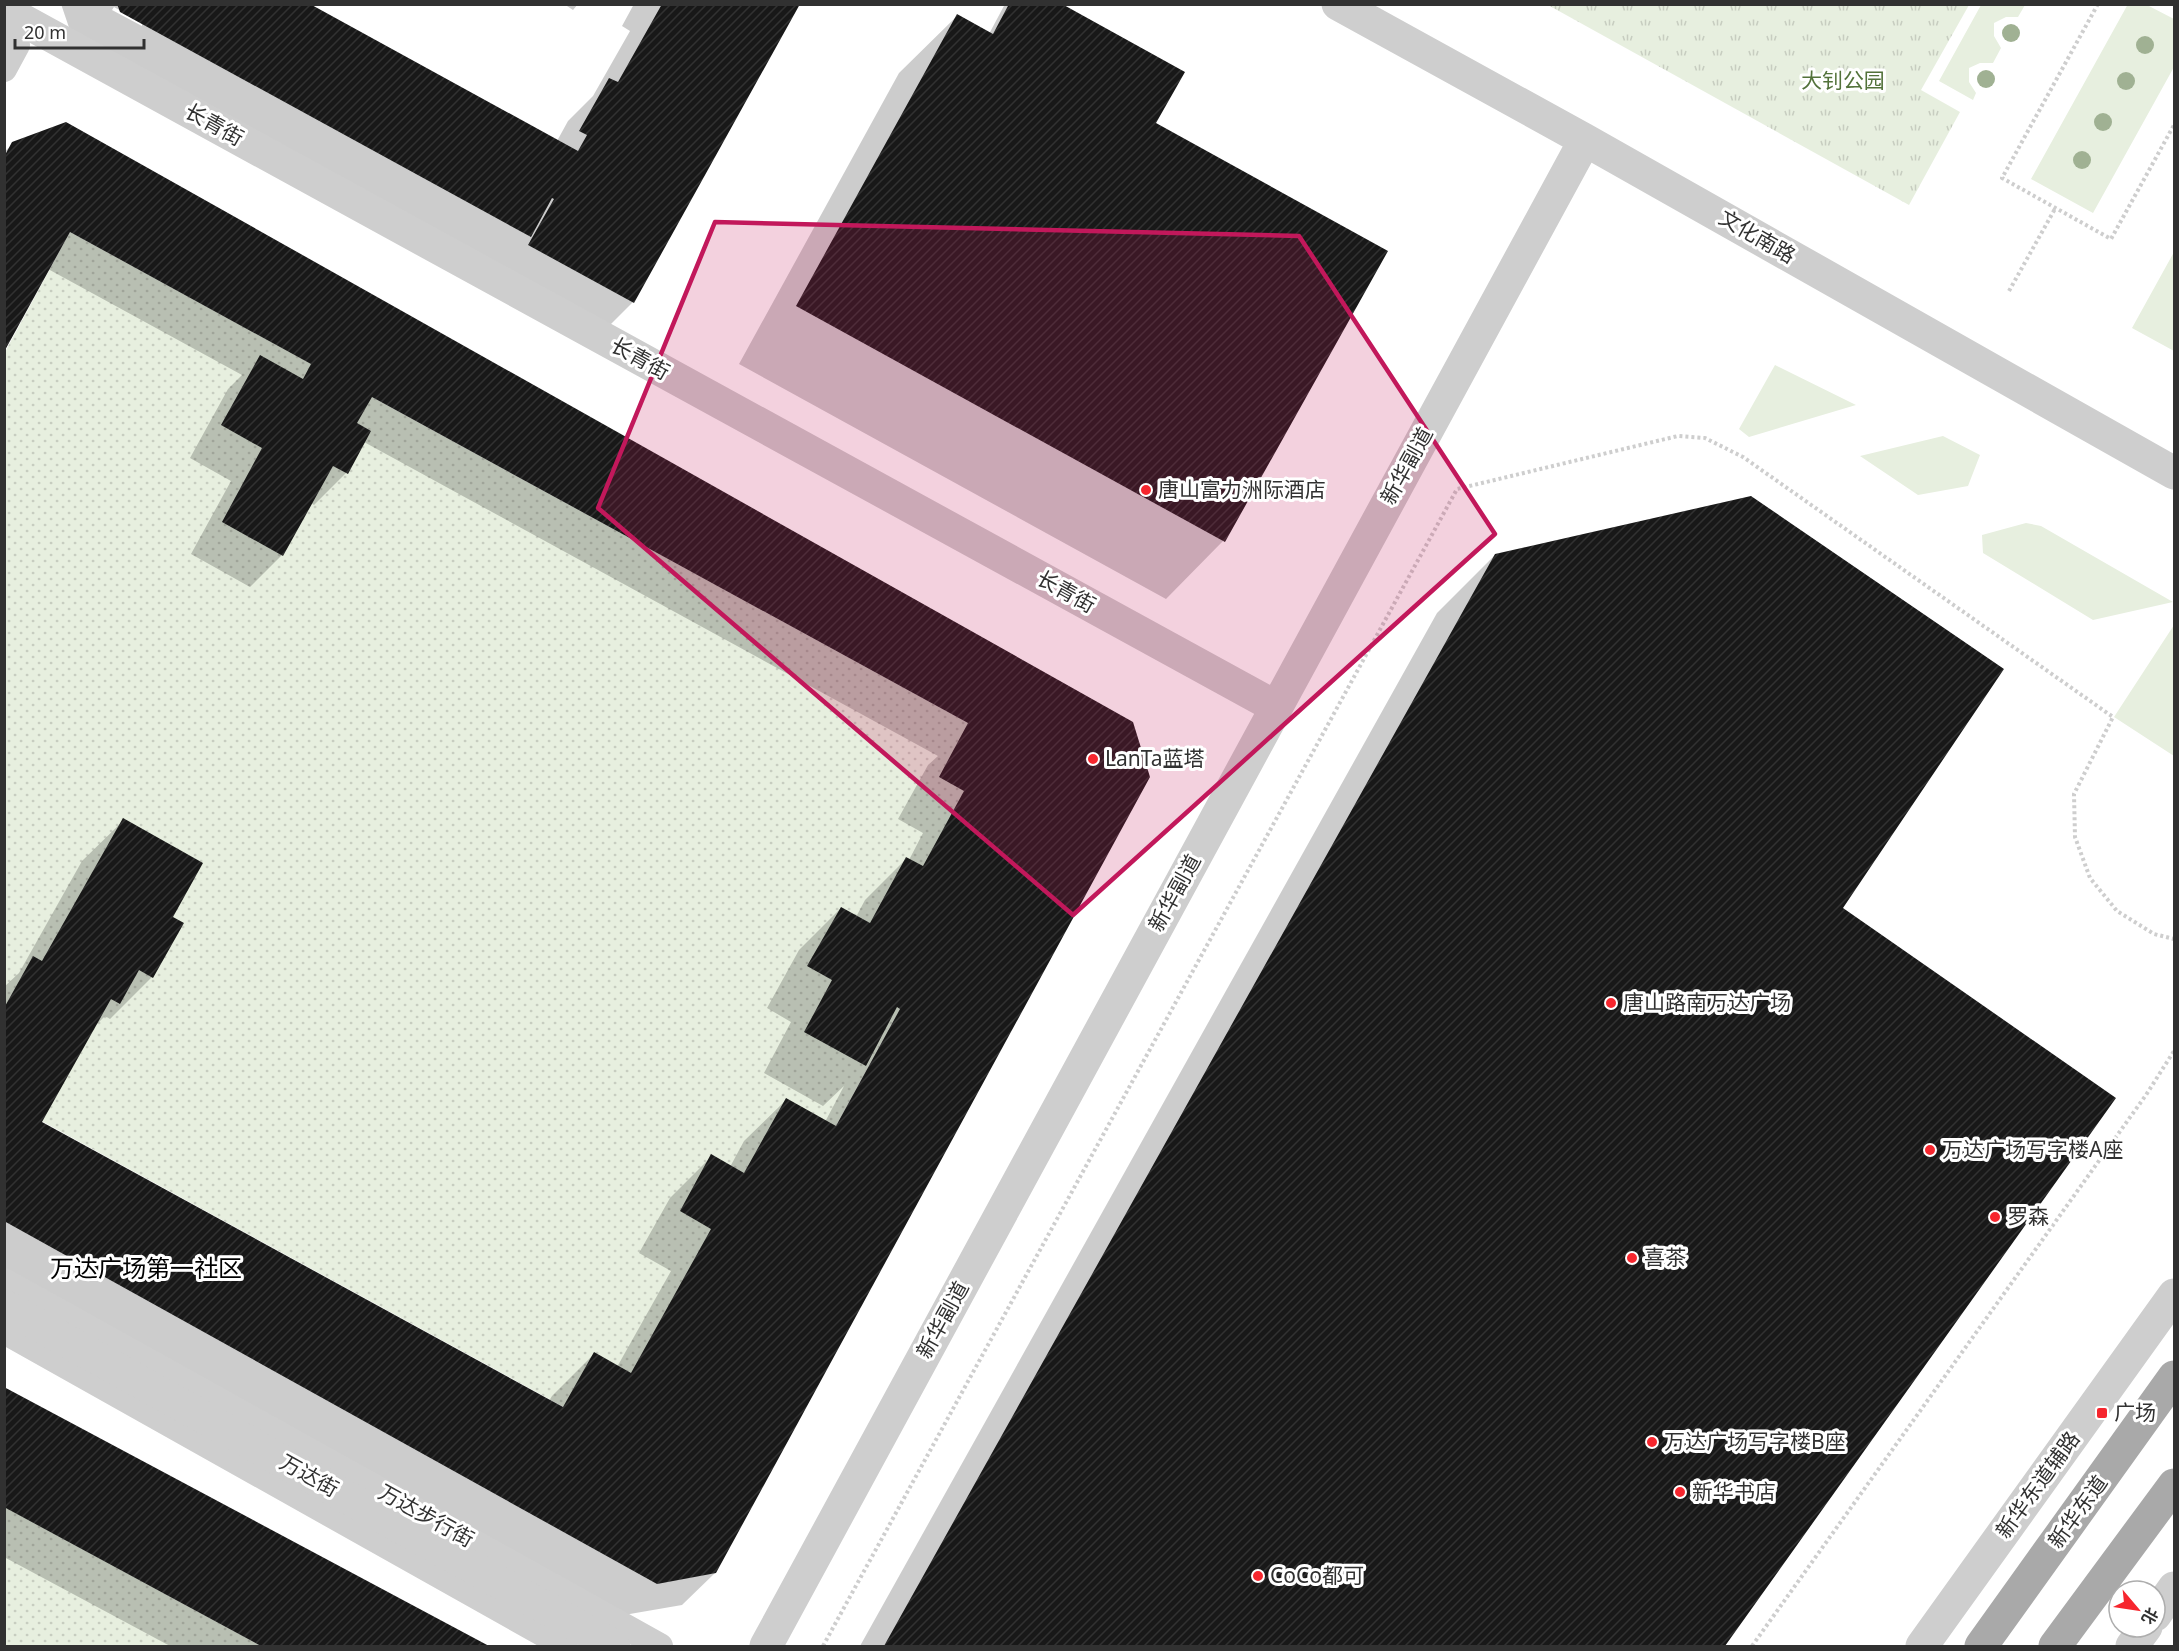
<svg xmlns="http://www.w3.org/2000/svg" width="2179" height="1651" viewBox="0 0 2179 1651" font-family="'Noto Sans','Noto Sans SC',sans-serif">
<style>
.grass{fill:#e7efdf}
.park{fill:url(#park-tufts)}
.garden{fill:url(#garden-dots)}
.shadow{fill:#0003;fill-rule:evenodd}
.building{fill:url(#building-hatch)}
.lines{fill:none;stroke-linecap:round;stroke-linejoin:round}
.path{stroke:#cecece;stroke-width:4;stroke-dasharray:3 3;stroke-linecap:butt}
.pedestrian{stroke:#cecece;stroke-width:26}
.minor{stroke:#cecece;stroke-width:33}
.tertiary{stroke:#cecece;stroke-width:33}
.primary{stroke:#a9a9a9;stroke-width:33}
.tree{fill:#a0b193}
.marked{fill:#c2185b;fill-opacity:0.2;stroke:#c2185b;stroke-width:4.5;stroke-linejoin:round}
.poi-dot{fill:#f6262e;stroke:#fff;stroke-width:2}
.labels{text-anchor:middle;stroke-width:6;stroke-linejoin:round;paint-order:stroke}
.park-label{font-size:21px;fill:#52723a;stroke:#fff}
.street-label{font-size:21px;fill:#313131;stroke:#fff}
.poi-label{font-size:21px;fill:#313131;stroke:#fff;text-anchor:start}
.quarter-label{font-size:24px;fill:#000;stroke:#fff}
</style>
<defs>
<pattern id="park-tufts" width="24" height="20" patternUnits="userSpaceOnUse" patternTransform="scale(1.5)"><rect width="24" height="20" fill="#e7efdf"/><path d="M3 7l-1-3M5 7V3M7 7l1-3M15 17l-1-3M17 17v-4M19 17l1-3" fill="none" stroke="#c7cdc0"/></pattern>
<pattern id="garden-dots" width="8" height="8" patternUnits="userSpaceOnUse" patternTransform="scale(1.5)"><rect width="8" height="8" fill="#e7efdf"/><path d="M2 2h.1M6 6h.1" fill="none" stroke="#c7cdc0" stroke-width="1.8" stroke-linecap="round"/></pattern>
<pattern id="building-hatch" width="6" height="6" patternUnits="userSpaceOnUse" patternTransform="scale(1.5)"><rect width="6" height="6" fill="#181818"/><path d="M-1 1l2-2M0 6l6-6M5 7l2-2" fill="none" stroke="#313131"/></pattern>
</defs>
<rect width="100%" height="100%" fill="#fff"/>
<!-- grass -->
<path class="grass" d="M2128 4 2147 5 2174 19V67L2093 213 2031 179Z
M1981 5H2025L2018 17H2006L1994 23V36L2001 48 1993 63H1980L1969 68V82L1976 93 1973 100 1939 81Z
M2174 252V351L2132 328Z
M1775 365 1856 405 1749 437 1739 429Z
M1943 436 1980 455 1968 486 1918 495 1860 456Z
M2026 523 2041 526 2173 602 2093 620 1983 553 1982 535Z
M2174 625V756L2114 717Z"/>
<!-- park -->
<path class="park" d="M1548 5H1969L1921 90 1960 112 1909 205Z"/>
<!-- garden -->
<path class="garden" d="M70 232 1036 760 655 1457 5 1101V352Z
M5 1507 261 1646H5Z"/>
<!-- shadow -->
<path class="shadow" d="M61 4H307L557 141 568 121 593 96 630 31 622 26 634 4H799L633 302 591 344 78 54ZM114 7 142 23V26L112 10Z
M564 4H578L573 10Z
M1005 4H1058L1154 124 1223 541 1166 599 739 364 899 73 957 16 989 34Z
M13 144 1132 723 715 1573 682 1605 624 1615 4 1271V987L19 973 82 861 124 820 171 917 152 977 110 1019 105 1016 92 1029 39 1122 549 1401 552 1396 594 1354 617 1367 671 1271 639 1253 670 1198 712 1156 730 1167 744 1141 786 1100 825 1122 844 1086 823 1106 764 1073 791 1022 767 1008 799 950 841 908 856 917 865 900 906 859 909 860 923 833 898 819 928 765 938 756 364 442 346 473 314 505 311 503 282 555 250 587 191 554 231 481 190 458 228 389 242 375 48 269 4 349V152Z
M1495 555 1841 908 1814 1517 1722 1646H860L1437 613Z
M4 1389 486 1646H170L4 1557Z"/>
<!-- building -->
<path class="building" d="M117 4H310L578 151 587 135 579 131 609 78 618 82 662 4H800L634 303 528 245 554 199 552 198 531 237 120 12Z
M1009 4H1062L1185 72 1156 123 1388 251 1225 542 796 306 957 14 993 34Z
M66 122 1133 722 1150 777 716 1573 657 1584 4 1221V1008L33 956 42 961 123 818 203 863 173 917 184 923 153 978 139 970 120 1004 111 999 42 1122 563 1407 594 1352 631 1373 711 1229 680 1211 711 1154 744 1173 786 1098 836 1126 900 1009 897 1007 866 1066 804 1032 832 980 807 966 841 907 870 923 906 857 923 866 964 791 939 777 968 723 372 397 357 423 371 431 348 474 333 466 283 556 222 522 262 448 221 425 260 355 303 379 311 364 70 232 4 352V157L12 142Z
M1751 496 2004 669 1843 908 2116 1098 1725 1646H884L1495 554Z
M4 1387 489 1646H261L4 1507Z"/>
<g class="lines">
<!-- path -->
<path class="path" d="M2098 4 2002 178 2111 239 2174 125
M2009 291 2056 207
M823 1646 1457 489 1678 436 1705 438 1743 457 2113 717 2074 794 2075 837 2090 878 2117 911 2154 934 2174 939
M1752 1646 2146 1095 2174 1051"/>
<!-- pedestrian -->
<path class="pedestrian" d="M4 16 10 13 17 45 4 69
M4 1281 660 1646
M4 1331 565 1646"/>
<!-- minor -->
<path class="minor" d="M4 10 1276 707
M4 1306 614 1646
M2155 1615 2174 1588
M1922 1646 2174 1295
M2132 1646 2146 1627"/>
<!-- tertiary -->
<path class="tertiary" d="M1338 4 1585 140 2174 473
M766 1646 1585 140"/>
<!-- primary -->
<path class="primary" d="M1981 1646 2174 1377
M2055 1646 2174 1485"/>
</g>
<!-- trees -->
<g class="tree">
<circle cx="2011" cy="33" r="9"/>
<circle cx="2145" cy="45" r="9"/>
<circle cx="1986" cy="79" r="9"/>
<circle cx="2126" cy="81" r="9"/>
<circle cx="2103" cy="122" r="9"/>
<circle cx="2082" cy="160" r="9"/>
</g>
<!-- marked area -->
<path class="marked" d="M715 222 1299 236 1495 534 1073 915 598 508Z"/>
<!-- markers -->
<g class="poi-dot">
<circle cx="1146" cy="490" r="6"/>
<circle cx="1093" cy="759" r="6"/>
<circle cx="1611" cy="1003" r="6"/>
<circle cx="1930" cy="1150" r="6"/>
<circle cx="1995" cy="1217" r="6"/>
<circle cx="1632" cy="1258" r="6"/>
<rect x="2096" y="1407" width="12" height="12" rx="3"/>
<circle cx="1652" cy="1442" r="6"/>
<circle cx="1680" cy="1492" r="6"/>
<circle cx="1258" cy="1576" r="6"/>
</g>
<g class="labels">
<!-- park labels -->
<g class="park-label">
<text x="1843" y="88">大钊公园</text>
</g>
<!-- street labels -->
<g class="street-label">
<text transform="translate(214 125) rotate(29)" y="7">长青街</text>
<text transform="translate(1757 237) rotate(30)" y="7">文化南路</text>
<text transform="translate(640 359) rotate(29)" y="7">长青街</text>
<text transform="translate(1407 466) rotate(-61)" y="7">新华副道</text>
<text transform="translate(1066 592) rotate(29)" y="7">长青街</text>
<text transform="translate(1175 893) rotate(-61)" y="7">新华副道</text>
<text transform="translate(943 1320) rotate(-61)" y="7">新华副道</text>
<text transform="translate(309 1476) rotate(29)" y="7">万达街</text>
<text transform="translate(2038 1485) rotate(-54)" y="7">新华东道辅路</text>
<text transform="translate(2078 1512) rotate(-54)" y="7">新华东道</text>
<text transform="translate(426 1516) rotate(29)" y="7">万达步行街</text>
</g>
<!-- poi labels -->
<g class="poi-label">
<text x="1158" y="497">唐山富力洲际酒店</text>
<text x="1105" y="766">LanTa蓝塔</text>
<text x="1623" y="1010">唐山路南万达广场</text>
<text x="1942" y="1157">万达广场写字楼A座</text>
<text x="2007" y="1224">罗森</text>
<text x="1644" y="1265">喜茶</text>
<text x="2114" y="1420">广场</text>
<text x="1664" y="1449">万达广场写字楼B座</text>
<text x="1692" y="1499">新华书店</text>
<text x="1270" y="1583">CoCo都可</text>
</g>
<!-- quarter labels -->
<g class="quarter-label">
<text x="146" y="1277">万达广场第一社区</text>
</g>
</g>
<!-- border -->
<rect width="2179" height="1651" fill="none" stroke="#313131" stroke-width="12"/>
<!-- north arrow -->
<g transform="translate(2137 1609) rotate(119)"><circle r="28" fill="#ffffff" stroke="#adadad" stroke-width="1.5"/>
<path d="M0-4.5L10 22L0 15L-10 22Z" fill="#f6262e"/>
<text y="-9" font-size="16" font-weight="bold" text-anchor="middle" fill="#313131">北</text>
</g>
<!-- scale -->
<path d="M15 39v9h129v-9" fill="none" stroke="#313131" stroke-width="3"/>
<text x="24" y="39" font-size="18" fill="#313131" stroke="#ffffff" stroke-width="4.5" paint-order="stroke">20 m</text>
</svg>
